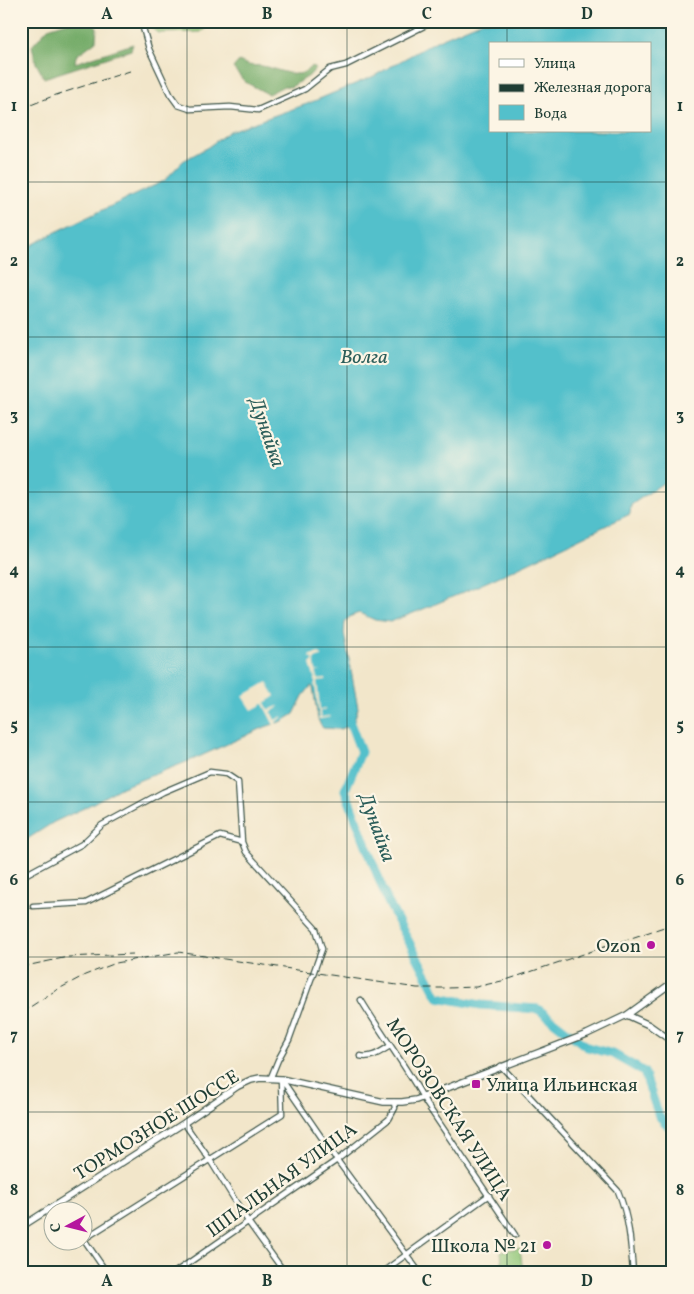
<svg xmlns="http://www.w3.org/2000/svg" width="694" height="1294" viewBox="0 0 694 1294" font-family="Vollkorn,serif">
<style>
.green{fill:#92c779;stroke:#588256}
.forest{fill:#75ac69;stroke:#4a744e}
.water{fill:#53c0cb;stroke:#397e80;fill-rule:evenodd}
.pier{fill:#f2e6ca}
.lines{fill:none;stroke-linecap:round;stroke-linejoin:round}
.river{stroke:#53c0cb;stroke-width:9}
.minor-casing{stroke:#3f564a;stroke-width:7}
.tertiary-casing{stroke:#3f564a;stroke-width:8}
.minor{stroke:#fff;stroke-width:4.5}
.tertiary{stroke:#fff;stroke-width:5.5}
.rail{stroke:#1f3d34;stroke-width:1;stroke-dasharray:8 4;stroke-linecap:butt}
.grid{fill:none;stroke:#1f3d34;stroke-width:1;stroke-opacity:0.55}
.poi-dot{fill:#b5179e;stroke:#fcf5e5;stroke-width:2}
.labels{text-anchor:middle;stroke-width:4.5;stroke-linejoin:round;paint-order:stroke}
.poi-label{font-size:19px;fill:#1f3d34;stroke:#fcf5e5;text-anchor:end}
.street-label{font-size:19px;fill:#1f3d34;stroke:#fcf5e5}
.water-label{font-size:20px;font-style:italic;fill:#2c5e5a;stroke:#fcf5e5}
.neatline{fill:none;stroke:#1f3d34;stroke-width:2}
.grid-label{font-size:16px;text-anchor:middle;font-weight:bold;fill:#1f3d34}
</style>
<rect width="100%" height="100%" fill="#fcf5e5"/>
<filter id="ink" filterUnits="userSpaceOnUse"><feTurbulence type="fractalNoise" baseFrequency=".02" numOctaves="2"/><feDisplacementMap in="SourceGraphic" scale="10" xChannelSelector="R" yChannelSelector="G"/><feConvolveMatrix kernelMatrix="1 2 1 2 8 2 1 2 1" color-interpolation-filters="sRGB"/></filter>
<filter id="wash" filterUnits="userSpaceOnUse"><feTurbulence type="fractalNoise" baseFrequency=".0096" numOctaves="4" result="noise"/><feDisplacementMap in="SourceGraphic" scale="20" xChannelSelector="R" yChannelSelector="G"/><feGaussianBlur stdDeviation="1.12" result="paint"/><feColorMatrix in="noise" values="0 0 0 0 0 0 0 0 0 0 0 0 0 0 0 0 0 1.4 0 .05"/><feComposite in="paint" operator="in"/></filter>
<g filter="url(#wash)">
<rect width="100%" height="100%" fill="#f2e6ca"/>
<!-- green -->
<path class="green" d="M149 21H206L209 25 201 32 158 33 150 27Z
M520 1248 523 1273H503L501 1251Z"/>
<!-- forest -->
<path class="forest" d="M81 21H90L97 27 96 41 76 56 75 63 133 44 131 50 44 78 36 63 32 46 48 28 64 23Z
M239 61C251 67 250 65 262 66 274 68 285 74 298 74 303 74 308 69 312 66L315 69 309 76 291 87 284 86 268 94 245 82 233 68Z"/>
<!-- water -->
<path class="water" d="M483 21H673V476L631 505 630 514C551 552 473 591 390 622L375 620 359 613 351 616 345 621 344 633 358 708 354 721 350 726 340 729 323 728 321 726 318 719 313 687 311 686 303 696 294 714 283 721 265 727 194 759 122 787 84 808 54 822 21 843V251L56 232 164 181 183 161 208 147 230 131 307 104 374 76 438 40ZM490 44H650V131H490Z"/>
<!-- pier -->
<path class="pier" d="M320 653 321 657 314 659 316 671H322L316 672 317 679 326 678V680L317 681 320 709H325V710L320 711 321 717 330 716 331 717 320 719H318L319 717 315 685 312 686 315 684V680L310 664 313 661V658L311 659 310 655Z
M267 682 275 696 265 703 269 710 278 706 279 707 271 712 275 720 283 716V717L276 722 278 726 275 727 263 704 252 710 243 696Z"/>
<g class="lines">
<!-- river -->
<path class="river" d="M347 715 361 752 345 790 387 900 438 997 481 1005 538 1009 587 1047 613 1054 644 1072 659 1116 673 1131"/>
</g>
</g>
<g filter="url(#ink)">
<g class="lines">
<!-- minor casing -->
<g class="minor-casing">
<path id="minor" d="M141 21 149 49 170 94 178 105 190 109 230 107 258 110 305 89 330 69 346 65 428 24
M21 877 82 844 102 825 163 792 210 772 226 774 238 782 242 842 246 852 316 929 322 949 289 1040 278 1060 271 1077
M33 906 86 903 220 836 242 842
M361 1000C382 1035 407 1067 426 1103L515 1235
M360 1056C371 1059 380 1052 390 1046
M501 1066 618 1191C629 1217 631 1244 633 1273
M282 1080 337 1160 420 1273
M184 1123 210 1160 249 1223 285 1273
M60 1202 66 1212
M83 1238 107 1273
M84 1239 282 1114 281 1079
M174 1273 337 1160 389 1119 395 1108 394 1102
M381 1273 489 1195"/>
</g>
<!-- tertiary casing -->
<g class="tertiary-casing">
<path id="tertiary" d="M627 1015 649 1025 673 1042
M21 1227 184 1123 238 1086 251 1080 260 1078 281 1079 384 1102H402L416 1100 587 1034 627 1015 673 982"/>
</g>
<!-- minor -->
<use href="#minor" class="minor"/>
<!-- tertiary -->
<use href="#tertiary" class="tertiary"/>
<!-- rail -->
<path class="rail" d="M21 109 53 96 133 70
M21 967 68 957 133 954
M21 1013 53 992 85 975 116 963 178 952 417 988H448L476 987 506 980 673 924"/>
</g>
</g>
<!-- grid -->
<path class="grid" d="M187 21V1273M347 21V1273M507 21V44M507 131V1273M21 182H673M21 337H673M21 492H673M21 647H673M21 802H673M21 957H673M21 1112H673"/>
<!-- markers -->
<g class="poi-dot">
<circle cx="651" cy="945" r="5"/>
<rect x="471" y="1079" width="10" height="10" rx="2.5"/>
<circle cx="547" cy="1245" r="5"/>
</g>
<g class="labels">
<!-- poi labels -->
<g class="poi-label">
<text x="641" y="952">Ozon</text>
<text x="486" y="1091" text-anchor="start">Улица Ильинская</text>
<text x="537" y="1252">Школа № 21</text>
</g>
<!-- street labels -->
<g class="street-label">
<text transform="translate(450 1109) rotate(57)" y="7">МОРОЗОВСКАЯ УЛИЦА</text>
<text transform="translate(156 1124) rotate(-32)" y="7">ТОРМОЗНОЕ ШОССЕ</text>
<text transform="translate(281 1179) rotate(-36)" y="7">ШПАЛЬНАЯ УЛИЦА</text>
</g>
<!-- water labels -->
<g class="water-label">
<text x="364" y="363">Волга</text>
<text transform="translate(268 432) rotate(71)" y="7">Дунайка</text>
<text transform="translate(378 827) rotate(70)" y="7">Дунайка</text>
</g>
</g>
<!-- margin -->
<rect width="694" height="1294" fill="none" stroke="#fcf5e5" stroke-width="55"/>
<!-- legend -->
<rect x="489" y="42" width="162" height="90" fill="#fcf5e5" stroke="#a4ab9e"/>
<rect x="499" y="59" width="25" height="8" fill="#ffffff" stroke="#a4ab9e"/>
<text x="534" y="68" font-size="15" fill="#1f3d34">Улица</text>
<rect x="499" y="84" width="25" height="8" fill="#1f3d34" stroke="#a4ab9e"/>
<text x="534" y="92" font-size="15" fill="#1f3d34">Железная дорога</text>
<rect x="499" y="105" width="25" height="15" fill="#53c0cb" stroke="#a4ab9e"/>
<text x="534" y="118" font-size="15" fill="#1f3d34">Вода</text>
<!-- north arrow -->
<g transform="translate(68 1226) rotate(263)"><circle r="24" fill="#fcf5e5" stroke="#a4ab9e"/>
<path d="M0-4L9 19L0 12L-9 19Z" fill="#b5179e"/>
<text y="-8" font-size="14" font-weight="bold" text-anchor="middle" fill="#1f3d34">С</text>
</g>
<rect x="28" y="28" width="638" height="1238" class="neatline"/>
<g class="grid-label">
<text x="107" y="19">A</text>
<text x="267" y="19">B</text>
<text x="427" y="19">C</text>
<text x="587" y="19">D</text>
<text x="14" y="111">1</text>
<text x="680" y="111">1</text>
<text x="14" y="266">2</text>
<text x="680" y="266">2</text>
<text x="14" y="420">3</text>
<text x="680" y="420">3</text>
<text x="14" y="575">4</text>
<text x="680" y="575">4</text>
<text x="14" y="730">5</text>
<text x="680" y="730">5</text>
<text x="14" y="885">6</text>
<text x="680" y="885">6</text>
<text x="14" y="1040">7</text>
<text x="680" y="1040">7</text>
<text x="14" y="1195">8</text>
<text x="680" y="1195">8</text>
<text x="107" y="1286">A</text>
<text x="267" y="1286">B</text>
<text x="427" y="1286">C</text>
<text x="587" y="1286">D</text>
</g>
</svg>
